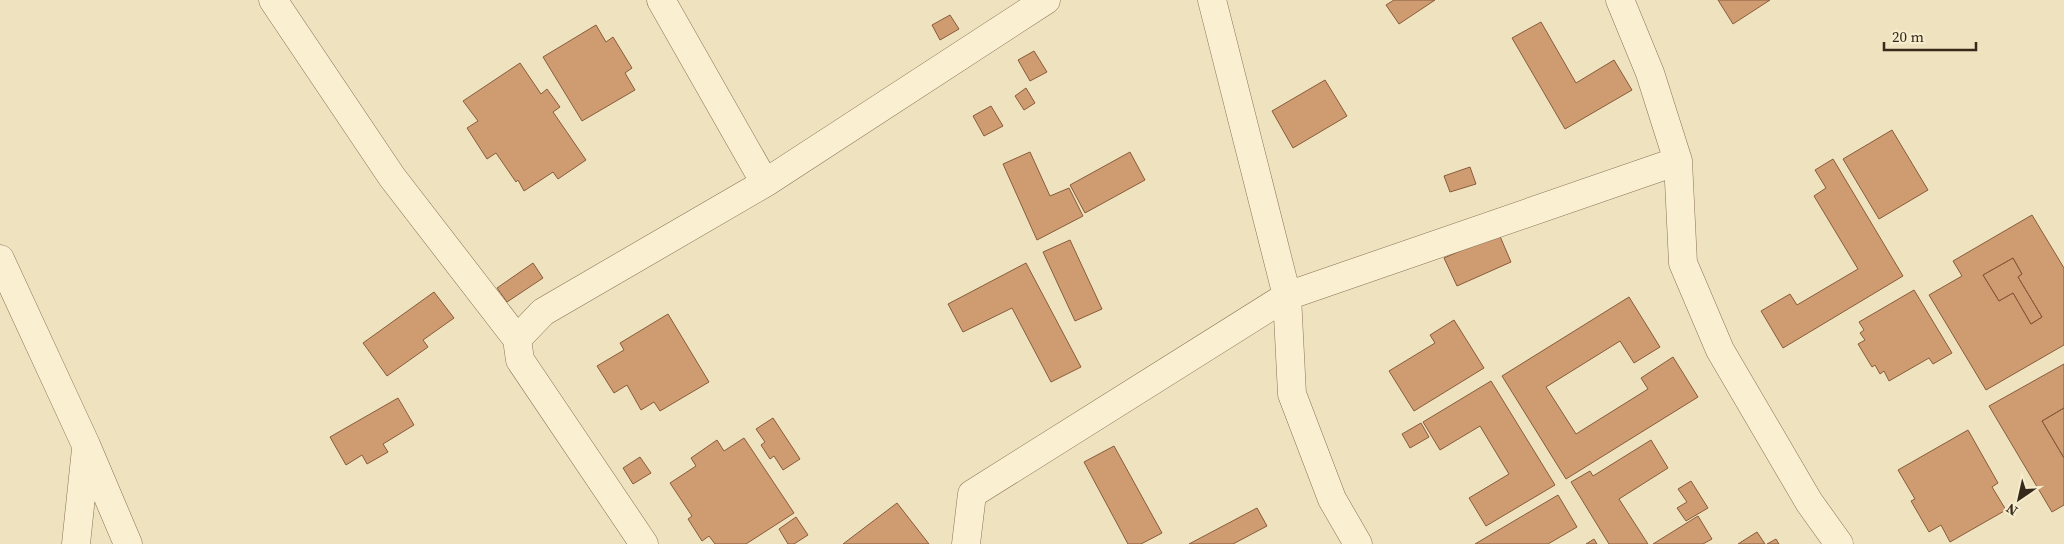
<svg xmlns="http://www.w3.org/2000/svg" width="2064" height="544" viewBox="0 0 2064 544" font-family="'Source Serif 4',serif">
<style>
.building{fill:#cf9c72;stroke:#885c3b;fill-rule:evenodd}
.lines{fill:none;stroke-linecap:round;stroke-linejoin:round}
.street-casing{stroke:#887256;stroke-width:29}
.street{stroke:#faefd1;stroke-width:28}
</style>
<rect width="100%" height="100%" fill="#efe2be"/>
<!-- building -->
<path class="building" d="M1394 0H1435L1399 24 1386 5Z
M1718 0H1770L1733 24Z
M950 15 959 29 940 40 932 25Z
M1541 22 1576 83 1614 60 1632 90 1565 129 1512 38Z
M596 25 606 42 613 37 632 68 625 73 635 90 582 121 543 57Z
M1034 51 1047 72 1030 81 1018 60Z
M520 63 541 94 547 89 560 107 553 112 586 160 558 179 553 172 524 191 518 180 516 182 496 153 487 159 467 128 478 121 463 101Z
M1325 80 1347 116 1293 148 1272 111Z
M1026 88 1035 103 1024 110 1015 96Z
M991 106 1003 126 984 136 973 116Z
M1892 130 1928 190 1879 219 1843 159Z
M1030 152 1050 196 1069 188 1083 216 1037 240 1003 164Z
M1130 152 1145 180 1085 213 1070 185Z
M1833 159 1903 276 1783 348 1761 311 1790 294 1797 305 1858 269 1814 196 1826 188 1815 170Z
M1470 167 1476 184 1450 192 1444 176Z
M2032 215 2064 268V345L1986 390 1929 295 1962 276 1953 261ZM2013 258 2022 274 2018 277 2042 317 2031 324 2013 293 1999 301 1983 275Z
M1499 234 1511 262 1457 286 1444 258Z
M1070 240 1102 309 1075 321 1043 252Z
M2013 258 2022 274 2018 277 2042 317 2031 324 2013 293 1999 301 1983 275Z
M533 263 543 278 507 302 497 288Z
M1026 263 1081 367 1051 382 1012 308 963 332 948 304Z
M1914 290 1952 353 1933 364 1929 358 1889 381 1884 371 1880 374 1875 365 1872 367 1858 344 1865 340 1860 333 1864 330 1859 322Z
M434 292 454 318 423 340 428 347 387 376 363 343Z
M1629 297 1660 347 1634 363 1620 341 1546 387 1576 434 1648 389 1641 378 1673 357 1698 397 1566 479 1502 376Z
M668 314 709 382 660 411 654 402 641 410 627 385 614 393 597 366 624 350 620 343Z
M1454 320 1484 368 1414 411 1389 371 1435 343 1430 335Z
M2064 364V408L2042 421 2064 458V505L2052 512 1989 406Z
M1491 381 1555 485 1486 526 1469 498 1509 474 1480 426 1440 450 1423 422Z
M398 398 414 425 383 444 388 452 367 464 362 455 346 465 330 437Z
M2064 408V458L2042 421Z
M773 418 800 459 783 470 774 456 770 459 761 445 765 442 756 429Z
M1421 423 1429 437 1410 448 1402 434Z
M1968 430 1998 483 1992 487 2006 510 1950 542 1941 525 1929 532 1911 501 1915 499 1898 470Z
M744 438 794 513 746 544H715L709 536 702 541 688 519 692 516 670 483 696 466 691 458 717 440 724 451Z
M1651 440 1668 468 1619 499 1648 544H1609L1571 482 1590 471 1593 476Z
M1114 446 1162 533 1141 544H1128L1084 462Z
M640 457 651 473 633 484 623 468Z
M1691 481 1708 508 1686 521 1677 508 1687 502 1678 489Z
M1558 495 1577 527 1548 544H1475Z
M897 503 929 544H843Z
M1257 508 1267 526 1233 544H1189Z
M1698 516 1712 539 1703 544H1653Z
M796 517 808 535 794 544H788L779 529Z
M1757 532 1765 544H1738Z
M1594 539 1597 544H1586Z
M1776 539 1779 544H1767Z"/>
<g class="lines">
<!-- street casing -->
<g class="street-casing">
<path id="street" d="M273 0 392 177 517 339
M661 0 765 183
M1212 0 1287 296 1292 394 1332 499 1358 544
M1620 0 1650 73 1678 161 1683 263 1720 350 1809 502 1839 544
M0 259 86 445 128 544
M76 544 86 449
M644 544 520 360 517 339 543 312 765 183 1046 0
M966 544 972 494 1287 296 1678 161"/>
</g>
<!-- street -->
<use href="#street" class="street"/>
</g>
<!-- north arrow -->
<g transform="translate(2019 499) rotate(214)" stroke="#f6ecce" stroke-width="4" paint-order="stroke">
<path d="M0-4L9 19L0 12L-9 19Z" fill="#372a1b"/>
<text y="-8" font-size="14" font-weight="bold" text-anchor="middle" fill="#372a1b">N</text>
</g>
<!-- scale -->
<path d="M1884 42v8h92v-8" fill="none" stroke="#372a1b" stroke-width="2.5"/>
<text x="1892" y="42" font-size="15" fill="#372a1b" stroke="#f6ecce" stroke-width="4" paint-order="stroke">20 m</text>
</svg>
